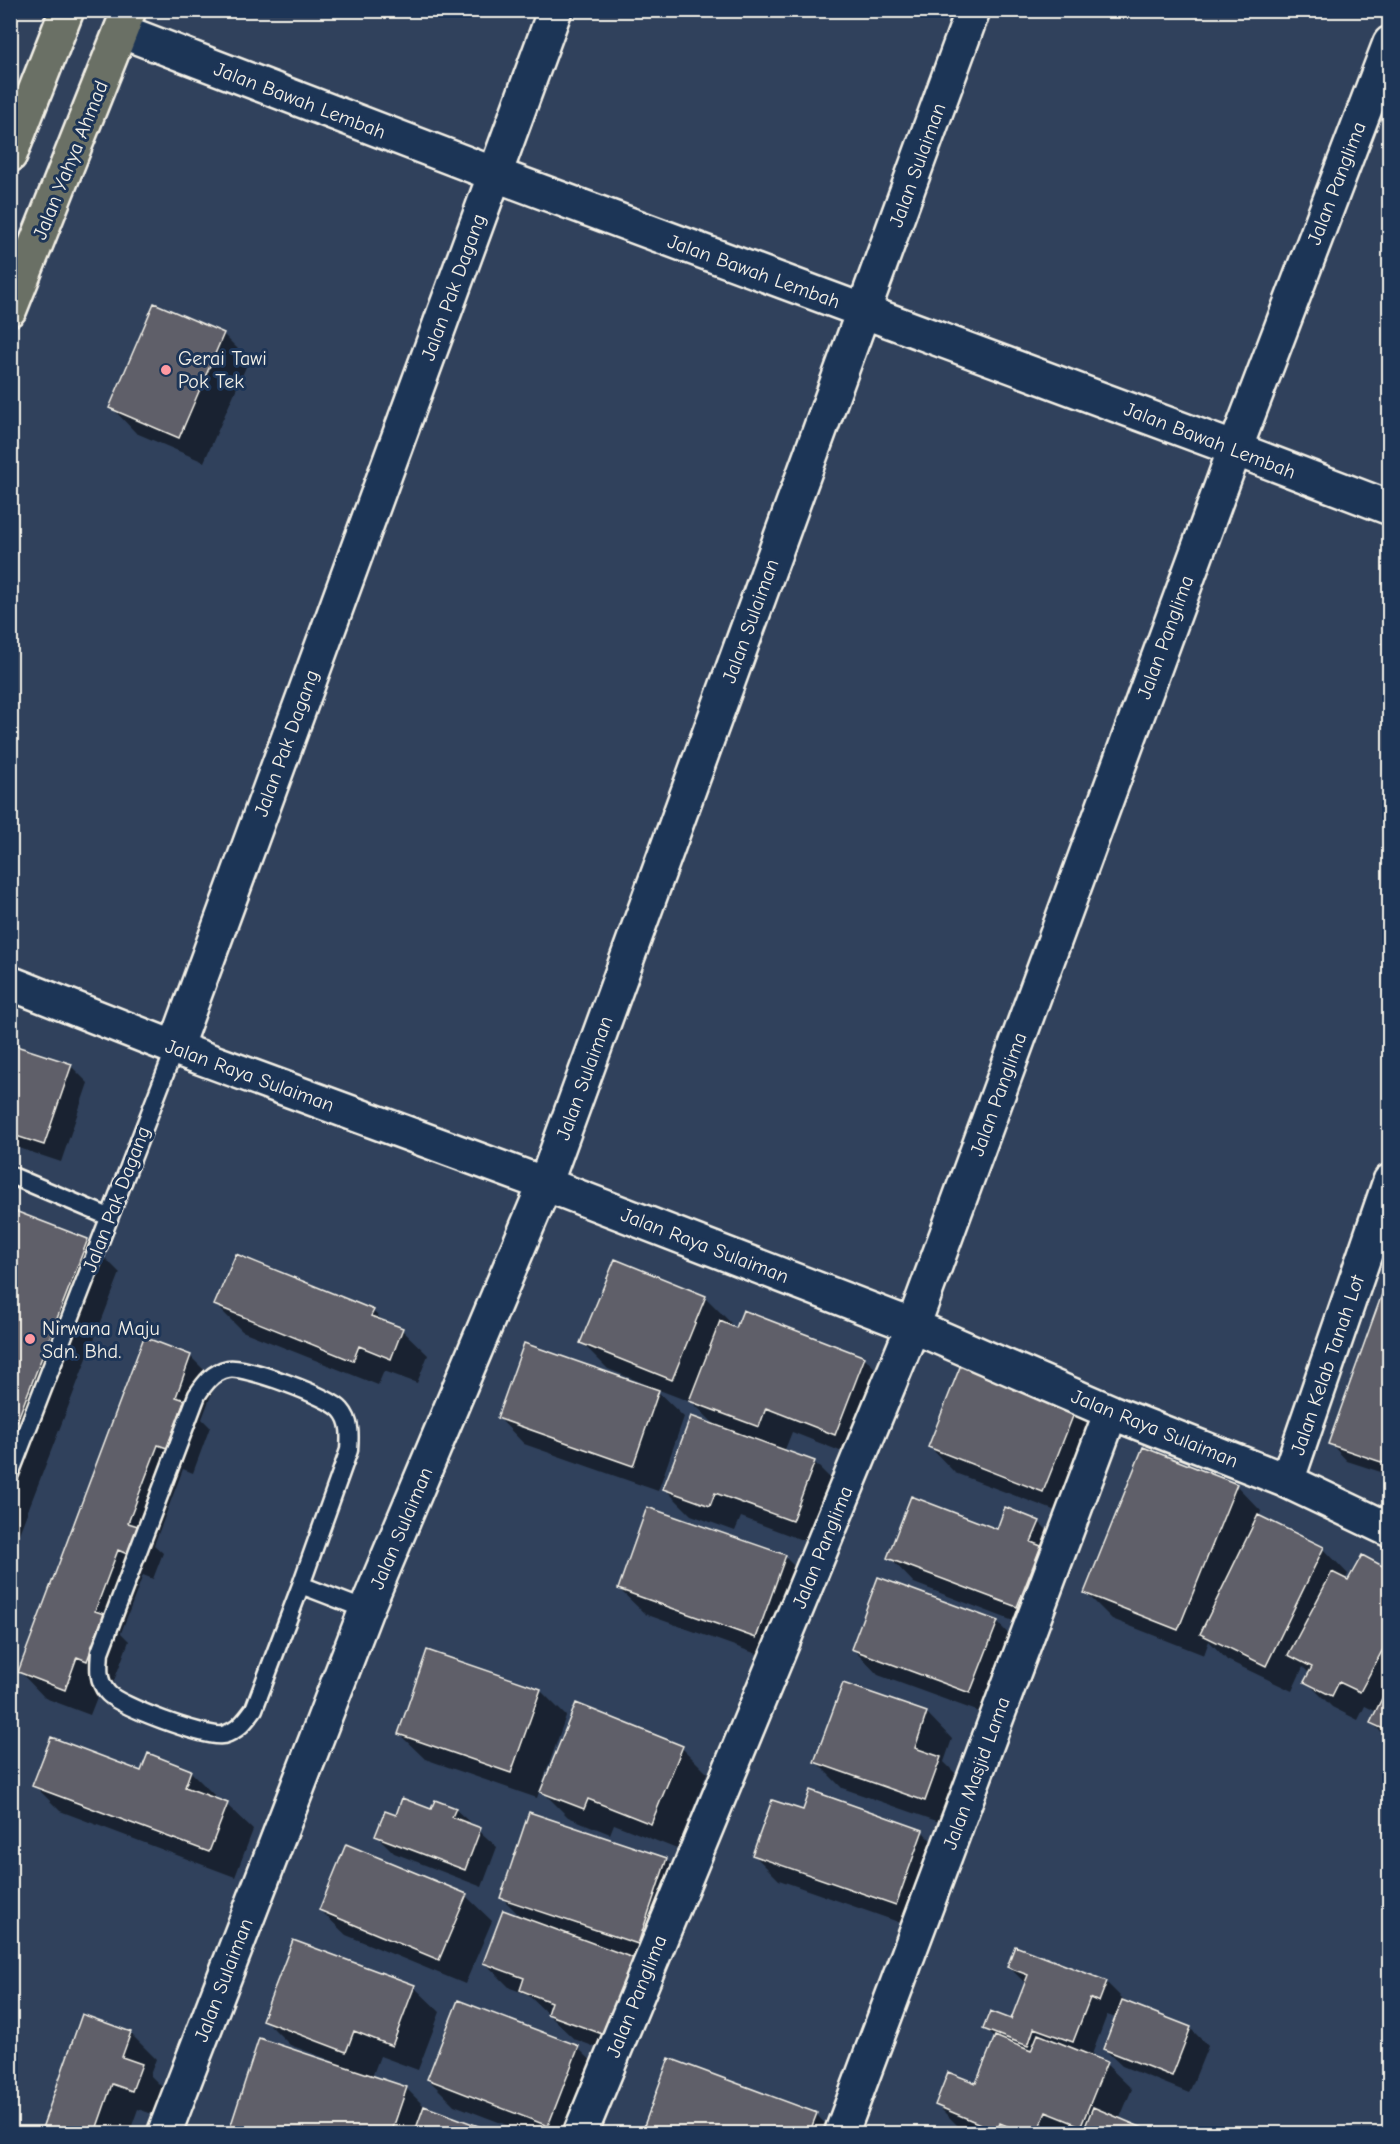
<svg xmlns="http://www.w3.org/2000/svg" width="1400" height="2144" viewBox="0 0 1400 2144" font-family="'Comic Neue',sans-serif">
<style>
.shadow{fill:#0007}
.building{fill:#5e5e69;stroke:#f4f1e8;stroke-width:1.5}
.lines{fill:none;stroke-linecap:round;stroke-linejoin:round}
.service-casing{stroke:#f4f1e8;stroke-width:21}
.minor-casing{stroke:#f4f1e8;stroke-width:38}
.primary-casing{stroke:#f4f1e8;stroke-width:38}
.service{stroke:#1d3557;stroke-width:16}
.minor{stroke:#1d3557;stroke-width:33}
.primary{stroke:#6b7065;stroke-width:33}
.poi-dot{fill:#ff9aa2;stroke:#1d3557;stroke-width:2}
.labels{text-anchor:middle;stroke-width:6;stroke-linejoin:round;paint-order:stroke}
.street-label{font-size:20px;fill:#f4f1e8;stroke:#1d3557}
.poi-label{font-size:20px;fill:#f4f1e8;stroke:#1d3557;text-anchor:start}
</style>
<rect width="100%" height="100%" fill="#30415c"/>
<filter id="ink" filterUnits="userSpaceOnUse"><feTurbulence type="fractalNoise" baseFrequency=".0167" numOctaves="2"/><feDisplacementMap in="SourceGraphic" scale="12" xChannelSelector="R" yChannelSelector="G"/><feConvolveMatrix kernelMatrix="1 2 1 2 8 2 1 2 1" color-interpolation-filters="sRGB"/></filter>
<g filter="url(#ink)">
<!-- shadow -->
<path class="shadow" d="M223 334 249 360 204 462 136 433 111 407Z
M10 1046 71 1066 88 1083 61 1162 10 1145Z
M10 1211 87 1240 120 1273 10 1557Z
M1390 1277V1475L1347 1461 1330 1443Z
M705 1297 731 1323 729 1327 737 1330 744 1312 865 1358 890 1384 860 1459 792 1432 784 1452 814 1462 840 1488 818 1546 741 1517 735 1531 691 1515 665 1489 717 1427 693 1403 654 1388 684 1417 658 1491 524 1444 499 1418 649 1388 650 1386 608 1369 582 1343Z
M216 1305 373 1311 385 1323 402 1330 428 1355 417 1383 384 1371 378 1385 242 1331Z
M190 1356 216 1382 202 1419 210 1427 193 1473 183 1469 154 1545 163 1553 153 1579 143 1575 121 1633 129 1641 112 1686 103 1682 90 1715 45 1698 20 1672Z
M1076 1407 1101 1433 1069 1516 955 1473 930 1447Z
M1236 1485 1261 1511 1259 1518 1323 1548 1348 1574 1345 1580 1349 1582 1390 1571V1741L1372 1723 1377 1712 1365 1706 1358 1720 1332 1707 1306 1681 1310 1674 1303 1667 1292 1691 1227 1660 1209 1641 1204 1655 1112 1619 1086 1593Z
M1039 1522 1065 1548 1042 1632 914 1583 889 1557Z
M785 1557 810 1582 782 1663 645 1614 619 1589Z
M997 1622 1022 1648 996 1718 878 1675 853 1649Z
M540 1690 566 1716 537 1798 425 1759 399 1734Z
M927 1713 952 1739 944 1762 966 1784 951 1826 842 1788 816 1762Z
M682 1748 707 1773 677 1849 614 1824 610 1834 568 1817 542 1791Z
M149 1755 191 1772 216 1797 215 1800 227 1805 253 1830 235 1877 60 1811 34 1785 142 1773Z
M455 1809 497 1847 482 1887 394 1853 377 1836 396 1817Z
M804 1812 922 1831 947 1857 921 1930 779 1880 754 1855Z
M530 1814 667 1860 692 1885 664 1969 631 1958 658 1985 630 2060 574 2039 527 1994 510 1988 485 1963 524 1920 502 1898Z
M466 1896 492 1921 465 1984 346 1935 320 1910Z
M1009 1967 1106 1982 1124 2000 1123 2002 1191 2029 1208 2046 1189 2093 1122 2066 1104 2049 1116 2018 1107 2015 1091 2057 1106 2064 1132 2089 1119 2120 1153 2134H970L962 2130 937 2105 976 2085 996 2039 985 2028 1012 2021 1026 1984Z
M414 1987 440 2012 418 2070 380 2056 372 2077 406 2088 427 2109 496 2134H229L332 2064 333 2061 290 2045 264 2019Z
M130 2033 156 2059 150 2075 166 2091 158 2116 138 2109 129 2134H41Z
M578 2048 604 2073 580 2134H530L454 2105 428 2079Z
M816 2114 835 2134H642Z"/>
<!-- building -->
<path class="building" d="M154 303 224 333 179 438 109 408Z
M10 1044 72 1064 44 1145 10 1134Z
M10 1209 88 1239 10 1439Z
M236 1254 374 1310 371 1316 403 1328 391 1359 359 1346 353 1361 214 1305Z
M615 1259 706 1296 672 1380 580 1343Z
M1390 1272V1465L1328 1444Z
M743 1310 865 1357 835 1435 766 1408 759 1427 689 1401 720 1321 736 1328Z
M144 1337 191 1355 176 1397 185 1400 167 1448 158 1445 128 1523 138 1526 127 1554 118 1550 95 1611 104 1614 87 1661 77 1657 65 1690 18 1672Z
M524 1343 659 1390 633 1466 497 1418Z
M962 1362 1077 1406 1043 1492 928 1447Z
M691 1416 815 1461 792 1521 715 1493 710 1506 663 1489Z
M1143 1447 1237 1484 1178 1630 1084 1593Z
M911 1496 997 1529 1005 1507 1040 1521 1031 1542 1041 1546 1017 1607 887 1558Z
M647 1507 786 1555 756 1638 618 1589Z
M1258 1515 1324 1547 1266 1666 1200 1634Z
M1362 1555 1390 1570V1597L1387 1601 1390 1602V1636L1360 1692 1339 1682 1332 1696 1304 1682 1312 1667 1288 1655 1332 1572 1348 1580Z
M878 1577 998 1621 970 1693 851 1649Z
M427 1650 541 1689 511 1773 398 1734Z
M1390 1682V1732L1370 1723Z
M843 1683 927 1712 915 1748 941 1757 925 1801 814 1762Z
M576 1703 683 1746 651 1824 588 1799 584 1809 540 1792Z
M51 1737 141 1771 148 1753 191 1770 185 1787 228 1803 209 1852 32 1786Z
M810 1790 923 1830 896 1905 752 1855 772 1800 803 1810Z
M402 1798 431 1809 435 1800 456 1808 452 1817 481 1828 465 1870 375 1836 385 1811 396 1815Z
M529 1812 667 1858 638 1944 500 1898Z
M346 1844 467 1894 439 1960 319 1910Z
M503 1910 633 1958 605 2035 547 2014 551 2002 520 1990 524 1978 483 1963Z
M293 1940 415 1985 392 2046 354 2031 346 2052 262 2020Z
M1015 1946 1107 1981 1099 2002 1090 1998 1073 2042 1034 2028 1028 2046 983 2029 990 2011 1011 2019 1028 1975 1007 1967Z
M458 2000 579 2046 548 2126 427 2079Z
M1122 2000 1191 2027 1172 2076 1103 2049Z
M82 2014 131 2032 122 2057 142 2064 132 2091 112 2084 97 2127 115 2134H40Z
M1038 2034 1107 2062 1081 2126 1046 2112 1037 2134H1026L1000 2123 997 2131 935 2105 948 2072 976 2083 995 2036 1031 2051Z
M259 2038 407 2087 391 2134H228Z
M669 2058 817 2113 809 2134H641Z
M424 2106 500 2134H414Z
M1093 2107 1157 2134H1082Z"/>
<g class="lines">
<!-- service casing -->
<g class="service-casing">
<path id="service" d="M10 1175 109 1217
M10 1474 175 1048
M301 1585 349 1450C350 1436 351 1421 341 1410 330 1397 244 1365 228 1369 213 1372 205 1383 197 1395L100 1652C99 1666 97 1680 107 1692 117 1706 207 1738 223 1735 238 1731 246 1720 254 1709L301 1585 366 1610"/>
</g>
<!-- minor casing -->
<g class="minor-casing">
<path id="minor" d="M121 31 494 174 1235 449 1390 508
M10 983 175 1048 545 1184 913 1326 1111 1412 1287 1481 1390 1530
M175 1048 555 10
M1287 1481 1390 1181
M164 2134 366 1610 545 1184 973 10
M580 2134 913 1326 1235 449 1390 43
M841 2134 1111 1412"/>
</g>
<!-- primary casing -->
<g class="primary-casing">
<path id="primary" d="M10 155 67 10
M10 309 129 10"/>
</g>
<!-- service -->
<use href="#service" class="service"/>
<!-- minor -->
<use href="#minor" class="minor"/>
<!-- primary -->
<use href="#primary" class="primary"/>
</g>
</g>
<!-- markers -->
<g class="poi-dot">
<circle cx="166" cy="370" r="6"/>
<circle cx="30" cy="1339" r="6"/>
</g>
<g class="labels">
<!-- street labels -->
<g class="street-label">
<text transform="translate(300 100) rotate(21)" y="7">Jalan Bawah Lembah</text>
<text transform="translate(70 160) rotate(-68)" y="7">Jalan Yahya Ahmad</text>
<text transform="translate(917 165) rotate(-70)" y="7">Jalan Sulaiman</text>
<text transform="translate(1336 183) rotate(-69)" y="7">Jalan Panglima</text>
<text transform="translate(754 271) rotate(20)" y="7">Jalan Bawah Lembah</text>
<text transform="translate(453 287) rotate(-70)" y="7">Jalan Pak Dagang</text>
<text transform="translate(1210 440) rotate(21)" y="7">Jalan Bawah Lembah</text>
<text transform="translate(750 621) rotate(-70)" y="7">Jalan Sulaiman</text>
<text transform="translate(1165 637) rotate(-70)" y="7">Jalan Panglima</text>
<text transform="translate(286 743) rotate(-70)" y="7">Jalan Pak Dagang</text>
<text transform="translate(250 1075) rotate(20)" y="7">Jalan Raya Sulaiman</text>
<text transform="translate(584 1078) rotate(-70)" y="7">Jalan Sulaiman</text>
<text transform="translate(998 1094) rotate(-70)" y="7">Jalan Panglima</text>
<text transform="translate(116 1199) rotate(-69)" y="7">Jalan Pak Dagang</text>
<text transform="translate(705 1245) rotate(21)" y="7">Jalan Raya Sulaiman</text>
<text transform="translate(1327 1365) rotate(-71)" y="7">Jalan Kelab Tanah Lot</text>
<text transform="translate(1155 1428) rotate(22)" y="7">Jalan Raya Sulaiman</text>
<text transform="translate(401 1528) rotate(-67)" y="7">Jalan Sulaiman</text>
<text transform="translate(822 1547) rotate(-68)" y="7">Jalan Panglima</text>
<text transform="translate(976 1773) rotate(-70)" y="7">Jalan Masjid Lama</text>
<text transform="translate(223 1980) rotate(-69)" y="7">Jalan Sulaiman</text>
<text transform="translate(636 1996) rotate(-68)" y="7">Jalan Panglima</text>
</g>
<!-- poi labels -->
<g class="poi-label">
<text x="178" y="365">Gerai Tawi<tspan x="178" dy="23">Pok Tek</tspan></text>
<text x="42" y="1335">Nirwana Maju<tspan x="42" dy="23">Sdn. Bhd.</tspan></text>
</g>
</g>
<!-- margin -->
<rect width="1400" height="2144" fill="none" stroke="#1d3557" stroke-width="36"/>
<rect x="18" y="18" width="1364" height="2108" fill="none" stroke="#f4f1e8" stroke-width="2" filter="url(#ink)"/>
</svg>
